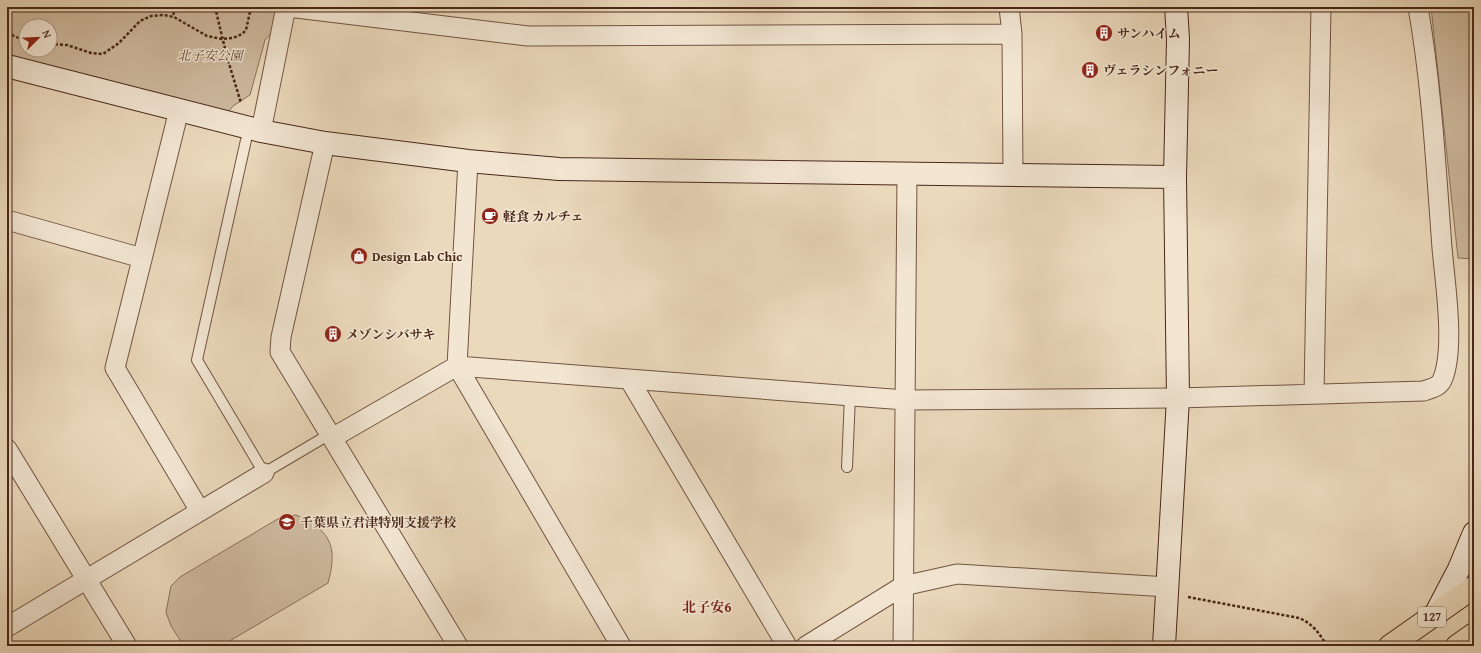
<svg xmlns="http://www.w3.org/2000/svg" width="1481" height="653" viewBox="0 0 1481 653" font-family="'Gentium Book Plus','Noto Serif JP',serif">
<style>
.green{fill:#cfbba0;stroke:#8c715c;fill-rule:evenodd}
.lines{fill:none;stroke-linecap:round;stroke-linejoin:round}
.lane-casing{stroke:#725441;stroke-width:12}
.street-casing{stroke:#725441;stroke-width:21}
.secondary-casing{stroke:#492718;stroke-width:24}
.highway-casing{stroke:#492718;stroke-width:24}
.path{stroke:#492718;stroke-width:2.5;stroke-dasharray:3 2;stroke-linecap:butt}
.lane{stroke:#f2e6d3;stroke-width:10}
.street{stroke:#f2e6d3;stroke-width:19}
.secondary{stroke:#f2e6d3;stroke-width:22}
.highway{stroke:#ebd9bc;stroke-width:22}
.labels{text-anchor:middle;stroke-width:3;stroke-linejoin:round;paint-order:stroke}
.shield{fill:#f2e6d3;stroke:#7c6050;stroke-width:1}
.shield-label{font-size:12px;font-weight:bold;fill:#492718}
.poi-label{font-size:13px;font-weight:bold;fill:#492718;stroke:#f2e6d3;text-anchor:start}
.park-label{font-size:13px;font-style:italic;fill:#644533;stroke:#f2e6d3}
.neighbourhood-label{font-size:14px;font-weight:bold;fill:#7a1f14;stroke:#f2e6d3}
</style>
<rect width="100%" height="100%" fill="#ebd9bc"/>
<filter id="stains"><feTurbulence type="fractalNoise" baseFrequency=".005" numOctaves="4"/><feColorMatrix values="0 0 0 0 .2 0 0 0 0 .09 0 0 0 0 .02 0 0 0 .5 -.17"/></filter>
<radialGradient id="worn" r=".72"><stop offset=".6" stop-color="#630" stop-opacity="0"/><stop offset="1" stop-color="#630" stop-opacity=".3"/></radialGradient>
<!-- green -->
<path class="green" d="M7 7H275L276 28 265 40 250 95 233 106 229 111 220 112 7 58ZM26 26H50V50H26Z
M1431 7H1474V259L1458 258Z
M296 515C331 530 338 547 328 583L221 646H188L180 640 171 626 166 612 171 586 180 577 281 517Z"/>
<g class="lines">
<!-- lane casing -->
<g class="lane-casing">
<path id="lane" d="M246 140 197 360 264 473 330 434
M847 467 850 396"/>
</g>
<!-- street casing -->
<g class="street-casing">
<path id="street" d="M288 7 528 36 1012 34
M1009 7 1012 34 1013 175
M179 110 115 368 200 511
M261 131 286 7
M325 143 281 337 280 352 458 646
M468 161 457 366 621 646
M7 220 142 258
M629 379 787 646
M1314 394 1321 7
M332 438 457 366 905 400 1178 398 1424 391C1432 388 1440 387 1443 378 1455 347 1445 282 1442 248 1436 168 1432 87 1418 7
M7 449 127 646
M7 627 264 473
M806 646 903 586 957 574 1168 587
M903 646 907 173"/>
</g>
<!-- secondary casing -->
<g class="secondary-casing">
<path id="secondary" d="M7 66 261 131 325 143 468 161 559 169 1175 177
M1435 615 1459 569 1474 533
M1164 646 1178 398 1175 177 1178 39 1176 7"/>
</g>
<!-- highway casing -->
<g class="highway-casing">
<path id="highway" d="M1390 646 1474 587
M1457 646 1474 634"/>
</g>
<!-- path -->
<path class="path" d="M49 7C57 12 63 11 71 7
M173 7 174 17
M215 7 227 57 241 103
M7 33 26 41
M50 44 67 45 91 53 103 54 119 43 140 21 151 16 164 15 174 17 207 36 222 39 233 38 242 34 246 30 251 7
M1188 597 1299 618C1312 623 1320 634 1327 646"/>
<!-- lane -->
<use href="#lane" class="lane"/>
<!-- street -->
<use href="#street" class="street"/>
<!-- secondary -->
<use href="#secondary" class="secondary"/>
<!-- highway -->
<use href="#highway" class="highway"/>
</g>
<!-- icons -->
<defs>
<g id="building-disc" transform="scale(0.9)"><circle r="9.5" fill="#8f2418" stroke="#f2e6d3"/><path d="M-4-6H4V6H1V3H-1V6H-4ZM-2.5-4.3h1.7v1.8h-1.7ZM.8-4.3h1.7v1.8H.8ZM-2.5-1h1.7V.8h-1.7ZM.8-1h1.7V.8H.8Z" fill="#fff"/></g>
<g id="cafe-disc" transform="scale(0.9)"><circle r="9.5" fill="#8f2418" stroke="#f2e6d3"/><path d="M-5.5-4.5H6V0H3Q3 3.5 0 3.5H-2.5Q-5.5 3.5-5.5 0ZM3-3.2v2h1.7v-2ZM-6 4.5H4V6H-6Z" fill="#fff"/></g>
<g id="shop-disc" transform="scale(0.9)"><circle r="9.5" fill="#8f2418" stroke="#f2e6d3"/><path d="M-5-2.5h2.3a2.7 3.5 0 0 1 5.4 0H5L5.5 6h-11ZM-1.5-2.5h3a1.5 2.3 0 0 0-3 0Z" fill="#fff"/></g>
<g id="school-disc" transform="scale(0.9)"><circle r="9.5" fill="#8f2418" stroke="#f2e6d3"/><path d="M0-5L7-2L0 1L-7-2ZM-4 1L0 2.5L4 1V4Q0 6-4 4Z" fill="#fff"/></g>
</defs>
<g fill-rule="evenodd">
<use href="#building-disc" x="1104" y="33"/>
<use href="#building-disc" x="1090" y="70"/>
<use href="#cafe-disc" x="490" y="216"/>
<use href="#shop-disc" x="359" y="256"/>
<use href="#building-disc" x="333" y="334"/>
<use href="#school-disc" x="287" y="522"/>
</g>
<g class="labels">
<!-- shield labels -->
<rect class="shield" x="1418" y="607" width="28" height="20" rx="3"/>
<g class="shield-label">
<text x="1432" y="621">127</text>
</g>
<!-- poi labels -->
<g class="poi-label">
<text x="1117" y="38">サンハイム</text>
<text x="1103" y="75">ヴェラシンフォニー</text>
<text x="503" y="221">軽食 カルチェ</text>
<text x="372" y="261">Design Lab Chic</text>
<text x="346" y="339">メゾンシバサキ</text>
<text x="300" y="527">千葉県立君津特別支援学校</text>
</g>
<!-- park labels -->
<g class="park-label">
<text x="210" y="60">北子安公園</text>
</g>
<!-- neighbourhood labels -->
<g class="neighbourhood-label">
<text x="707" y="612">北子安6</text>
</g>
</g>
<!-- margin -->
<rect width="1481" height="653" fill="none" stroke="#ebd9bc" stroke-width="24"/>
<rect x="8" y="8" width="1465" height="637" fill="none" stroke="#492718" stroke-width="2"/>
<rect x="12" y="12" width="1457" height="629" fill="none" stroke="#492718"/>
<!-- north arrow -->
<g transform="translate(38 38) rotate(66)"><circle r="19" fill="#f2e6d3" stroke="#ae9a88"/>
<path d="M0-3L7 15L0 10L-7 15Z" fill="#8f2418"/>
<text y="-6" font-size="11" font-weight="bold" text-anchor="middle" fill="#492718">N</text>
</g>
<rect width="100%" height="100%" filter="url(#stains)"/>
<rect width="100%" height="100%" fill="url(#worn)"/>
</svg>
